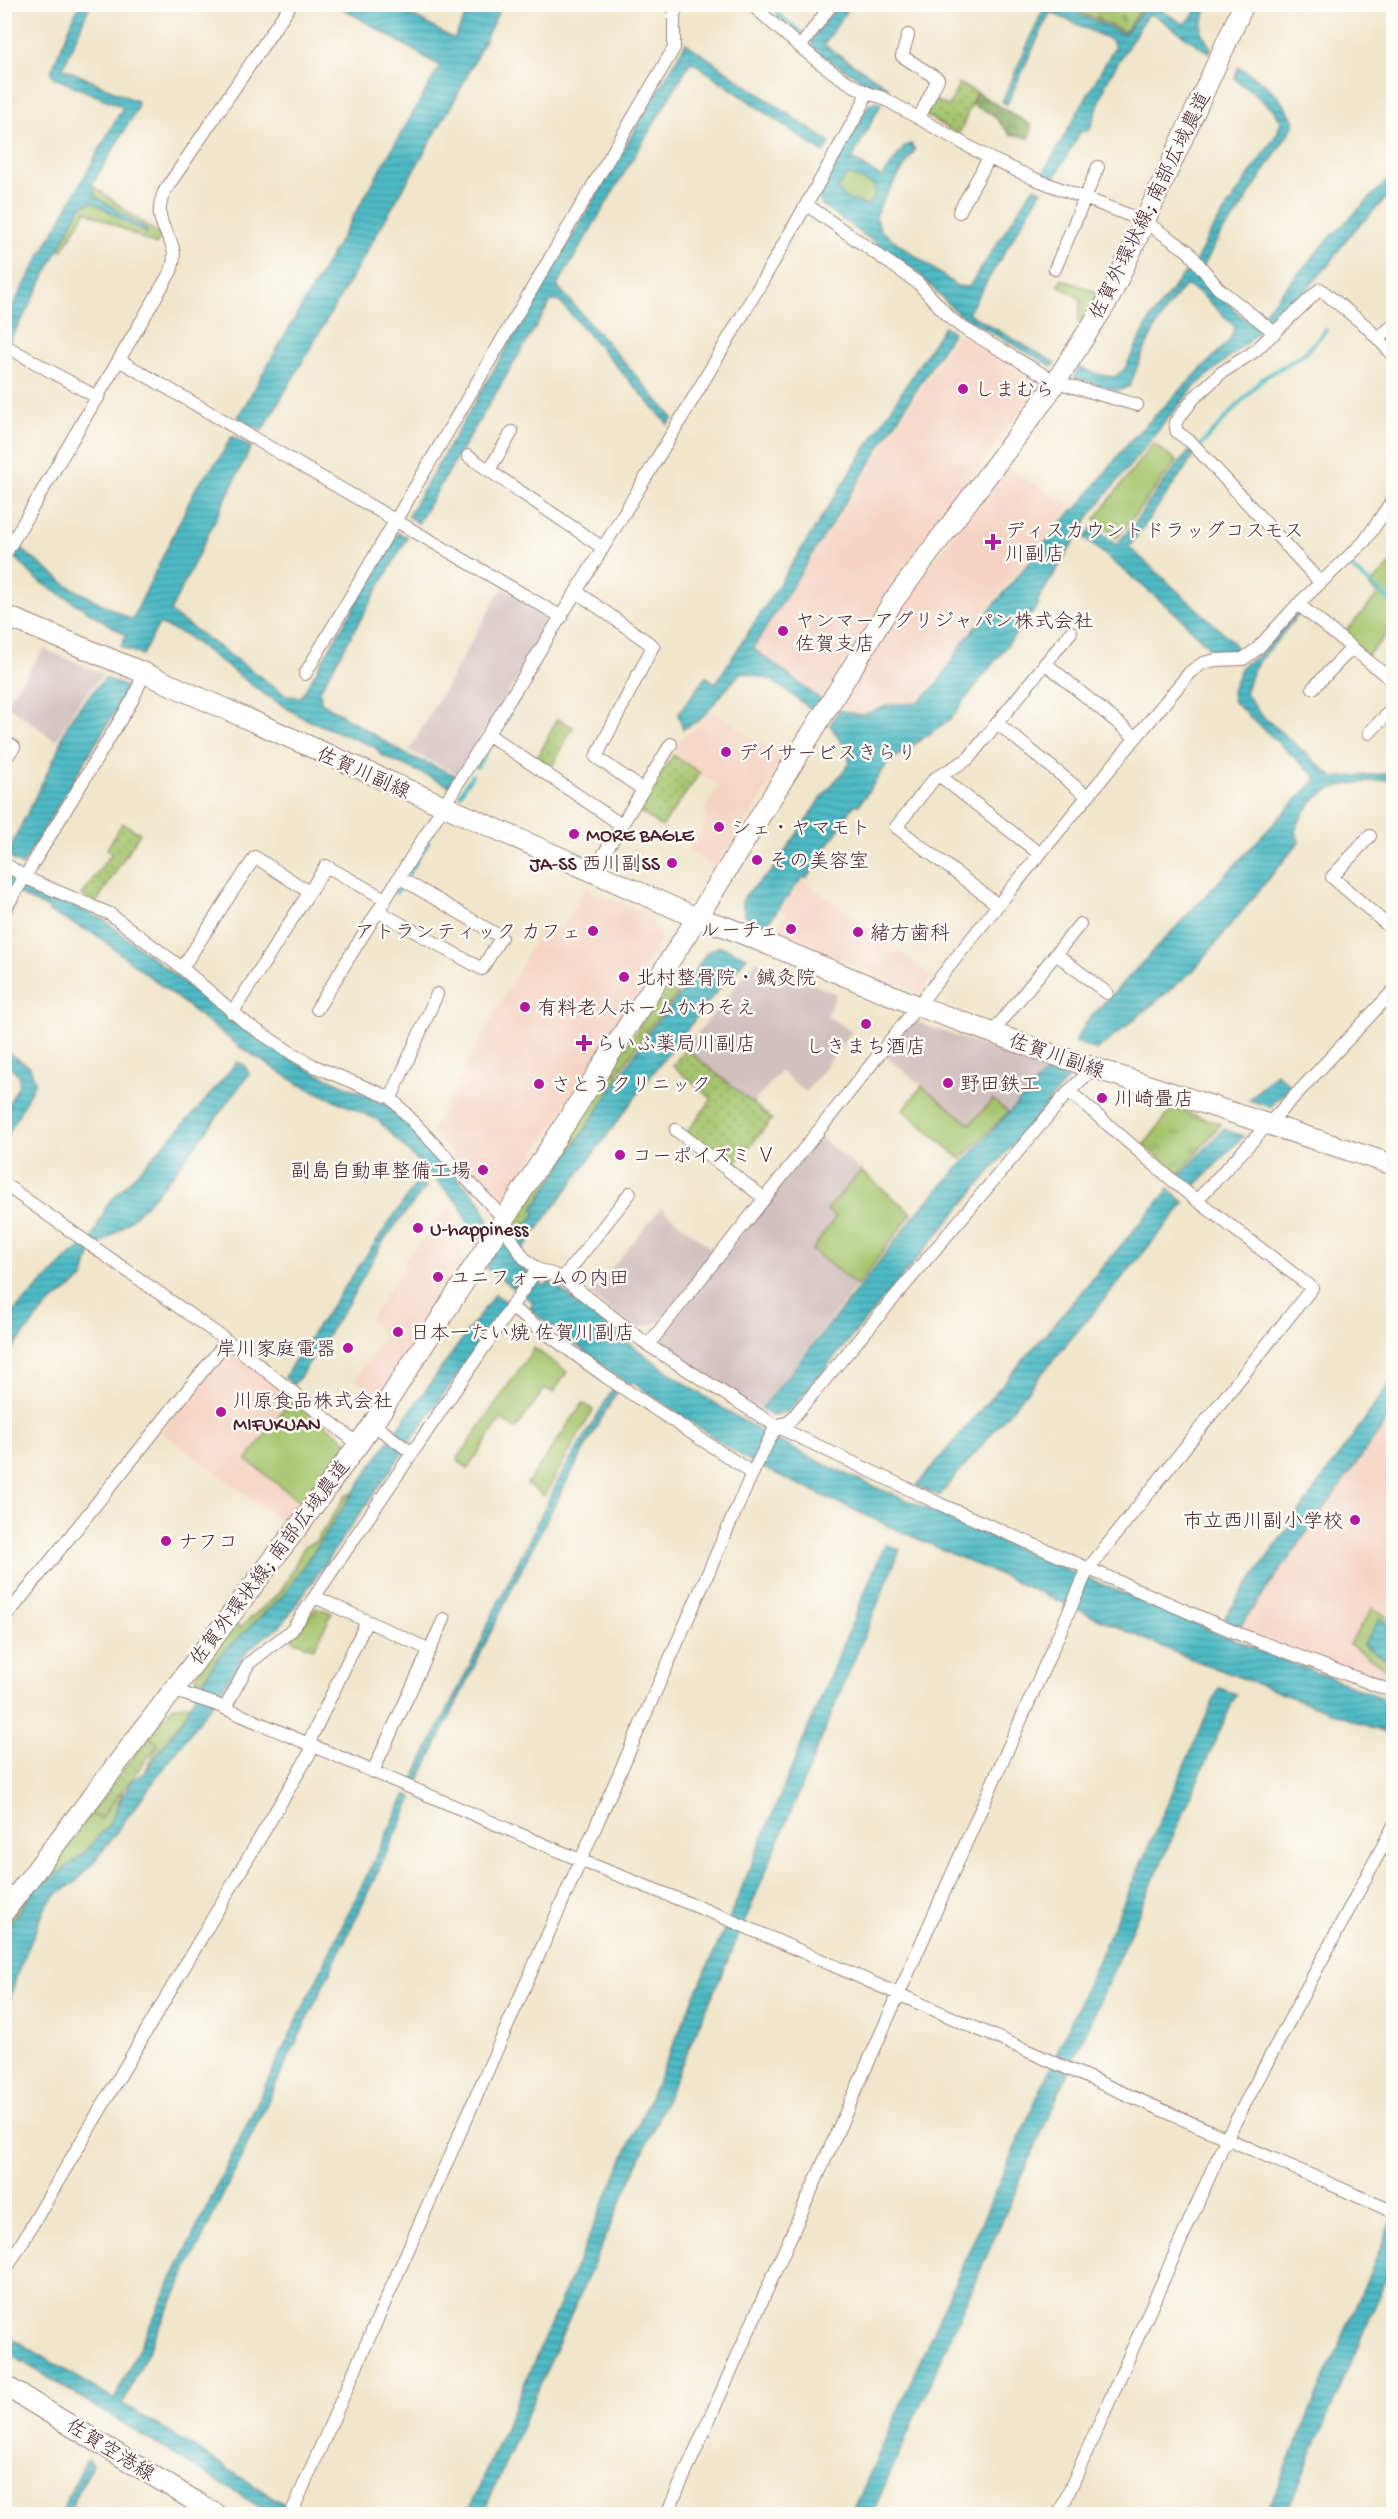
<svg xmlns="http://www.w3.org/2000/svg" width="1398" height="2519" viewBox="0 0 1398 2519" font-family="'Gochi Hand','Klee One',sans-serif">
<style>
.built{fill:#f5d3c2}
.industrial{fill:#d1c0bd}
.grass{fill:#a5c56d;stroke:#78724c;stroke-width:1.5}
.forest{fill:url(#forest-crowns);stroke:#676446;stroke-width:1.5}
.cemetery{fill:url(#cemetery-stones);stroke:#78724c;stroke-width:1.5}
.park{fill:url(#park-tufts);stroke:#78724c;stroke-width:1.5}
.garden{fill:url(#garden-dots);stroke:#78724c;stroke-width:1.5}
.water{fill:url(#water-rules);stroke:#4c6d78;stroke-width:1.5;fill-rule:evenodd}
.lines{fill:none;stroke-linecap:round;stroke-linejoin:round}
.stream{stroke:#4dbbc5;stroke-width:4}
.minor-casing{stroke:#9d827b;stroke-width:14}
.primary-casing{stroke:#9d827b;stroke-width:22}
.minor{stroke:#fff;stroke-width:12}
.primary{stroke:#fff;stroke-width:20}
.poi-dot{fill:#b5179e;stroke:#fdfcf7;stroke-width:2}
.labels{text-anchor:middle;stroke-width:5;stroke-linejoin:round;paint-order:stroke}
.street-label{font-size:20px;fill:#4a1f2b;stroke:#fdfcf7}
.poi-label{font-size:20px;fill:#4a1f2b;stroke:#fdfcf7;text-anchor:start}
</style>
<defs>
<pattern id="forest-crowns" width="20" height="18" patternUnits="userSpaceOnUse" patternTransform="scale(1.5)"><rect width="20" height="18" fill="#84aa60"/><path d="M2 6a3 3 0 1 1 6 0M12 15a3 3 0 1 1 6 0" fill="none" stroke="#6e8a4f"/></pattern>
<pattern id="cemetery-stones" width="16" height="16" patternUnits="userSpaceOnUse" patternTransform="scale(1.5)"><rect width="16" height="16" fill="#a5c56d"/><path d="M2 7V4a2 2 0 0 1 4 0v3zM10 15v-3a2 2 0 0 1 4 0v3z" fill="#889f5a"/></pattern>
<pattern id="park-tufts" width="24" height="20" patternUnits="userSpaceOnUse" patternTransform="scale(1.5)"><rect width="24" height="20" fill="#a5c56d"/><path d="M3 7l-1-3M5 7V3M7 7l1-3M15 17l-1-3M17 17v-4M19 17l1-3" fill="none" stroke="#889f5a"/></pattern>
<pattern id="garden-dots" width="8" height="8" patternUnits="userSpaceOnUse" patternTransform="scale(1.5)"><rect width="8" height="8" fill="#a5c56d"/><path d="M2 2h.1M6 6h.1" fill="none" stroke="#889f5a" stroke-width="1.8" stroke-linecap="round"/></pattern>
<pattern id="water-rules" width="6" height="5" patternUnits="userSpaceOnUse" patternTransform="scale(1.5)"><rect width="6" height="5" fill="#4dbbc5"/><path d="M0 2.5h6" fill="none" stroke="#4297a0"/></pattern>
</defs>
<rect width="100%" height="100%" fill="#fdfcf7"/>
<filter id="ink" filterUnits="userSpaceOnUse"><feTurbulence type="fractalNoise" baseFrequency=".0167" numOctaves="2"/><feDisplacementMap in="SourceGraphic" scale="12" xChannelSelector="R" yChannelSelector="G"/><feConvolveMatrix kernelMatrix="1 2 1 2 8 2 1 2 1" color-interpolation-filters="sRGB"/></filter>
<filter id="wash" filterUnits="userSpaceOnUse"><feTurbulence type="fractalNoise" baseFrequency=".008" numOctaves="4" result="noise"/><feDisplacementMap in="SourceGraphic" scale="24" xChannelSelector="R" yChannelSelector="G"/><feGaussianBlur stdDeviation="1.35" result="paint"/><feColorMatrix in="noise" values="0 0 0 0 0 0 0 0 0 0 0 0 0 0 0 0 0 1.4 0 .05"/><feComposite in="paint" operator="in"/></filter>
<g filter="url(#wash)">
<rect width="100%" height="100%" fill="#f0e6cb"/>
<!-- built -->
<path class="built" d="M957 333 1042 382 913 554 821 699 754 648Z
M1005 467 1071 505 979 618 935 681 915 702 885 703 861 713 840 707 895 614Z
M712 710 785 760 716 869 689 850 704 829 706 806 719 786 673 755 678 741 701 723Z
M803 880 932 976 921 993 774 931 788 914 781 910Z
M586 888 651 916 661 940 643 971 648 978 500 1207 431 1131 545 921 561 929Z
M448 1207 454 1213 464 1267 378 1399 355 1380 383 1335 369 1319 406 1264 404 1261Z
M228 1347 348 1442 286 1524 161 1432Z
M1393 1412V1688L1239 1628Z"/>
<!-- industrial -->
<path class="industrial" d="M502 588 555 619 457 773 409 751Z
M44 649 103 674 76 706 56 741 6 704Z
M756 961 836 994 827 1016 852 1031 806 1092 780 1071 753 1104 685 1048Z
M911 1020 1047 1069 1008 1112 993 1100 970 1125 884 1055Z
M819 1137 861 1171 827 1210 836 1216 812 1250 857 1286 759 1410 655 1343Z
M661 1208 716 1252 661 1321 635 1329 590 1295Z"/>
<!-- grass -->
<path class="grass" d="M848 174 874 185V198L867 205 845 199 836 189Z
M92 185 161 236 156 245 86 211 62 251 59 250 81 205 93 202 146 233V229L95 196Z
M1061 279 1099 293 1082 323 1078 321 1081 299 1059 286Z
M1153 443 1177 461 1117 538 1095 519Z
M1393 562V628L1367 656 1343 634 1378 595 1369 586Z
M611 1070 619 1078 534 1208 536 1213 518 1236 516 1217Z
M922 1086 970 1124 993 1100 1008 1112 961 1159 903 1110Z
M861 1171 912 1213 857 1286 812 1250 836 1217 827 1210Z
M534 1348 567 1372 553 1393 545 1388 516 1429 501 1419 468 1468 457 1460Z
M292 1398 348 1442 302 1503 247 1460Z
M583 1403 593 1410 544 1496 527 1484Z
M347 1494H353L284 1595 220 1655 199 1687 196 1675 233 1624 241 1627 282 1590 304 1547 316 1541Z
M1373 1608 1393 1621V1673L1349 1644Z
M192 1705 145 1772 158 1745 149 1736 173 1706Z
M123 1793 108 1826 82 1855 50 1880 8 1926 5 1952V1924L90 1814 101 1818 116 1796Z"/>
<!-- forest -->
<path class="forest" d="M976 92 1031 125 1030 138 1010 134 992 114 972 105Z"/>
<!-- cemetery -->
<path class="cemetery" d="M1063 5H1083L1100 12 1104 5H1144L1125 32Z"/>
<!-- park -->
<path class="park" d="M1173 1108 1221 1124 1179 1174 1144 1145Z
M319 1608 332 1613 314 1649 291 1639 315 1609Z"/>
<!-- garden -->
<path class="garden" d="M959 84 976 92 959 135 925 115 934 100 949 106Z
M557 719 573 727 550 771 536 761Z
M673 755 700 773 662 827 637 810Z
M122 823 140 833 96 903 81 895 112 853 107 849Z
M664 988 678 994 649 1028 617 1075 611 1070Z
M685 1048 772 1119 732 1168 686 1133 712 1099 673 1066Z
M149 1736 158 1745 100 1819 90 1814Z"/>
<!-- water -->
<path class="water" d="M79 5H90L63 68 138 102 136 111 92 185 95 196 146 229 147 234 93 202 81 206 25 314 5 348V320L123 107 54 78 51 72Z
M337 5H393L454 39 471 5H502L457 96 262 431 247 425V422L238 417 440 66Z
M838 5H850L824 45 888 87 885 93 832 62 812 46V39Z
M1037 5H1058L1124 34 1147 5H1153L1183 24 1192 17 1198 5H1210L1205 11 1201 31 1211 48 1209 53 1154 15H1147L1108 79 1089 131H1081L1054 179 1043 174 1115 46 1111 40 1050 12 1007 104 1002 102 1044 8Z
M686 43 830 143 824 153 691 61 557 286 673 418 668 424 559 301H551L418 523 408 516Z
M1238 67C1265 81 1281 96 1295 123L1237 214 1220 235 1199 275 1245 320 1255 322 1260 331 1195 386 1169 417 1090 515 1037 602 1039 604 950 719 887 764 859 805H854L807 878H802L766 925 745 916 742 902 748 892 771 872 823 796 850 763 846 749 830 725 839 710 862 715 889 705 917 703 938 683 964 641 1073 509H1077L1128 443 1230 340 1235 327 1200 293 1186 285C1161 311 1142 352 1130 386L1118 391 1074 377 1079 367 1097 374 1114 377 1124 370 1151 318 1182 276 1192 269 1209 235 1277 134 1281 121 1274 110 1235 79Z
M877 101 881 104 852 159 882 178 905 146 911 144 915 150 881 203 876 216 880 230 957 286 969 287 1034 187 1042 190 968 313 1055 363 1053 367 957 313 918 273 822 205 818 197 870 103ZM848 174 874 185V198L867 205 846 199 837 189Z
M1393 175V191L1347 238 1330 263 1278 322 1261 316 1327 241Z
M944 326 953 332 753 648 821 700 814 711 770 679 741 672 701 719 683 729 678 714 706 677 716 683Z
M232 436 251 447 170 612 287 696 301 697 398 533 408 537 320 690 321 702 405 754 455 775 450 786 381 755 375 747 303 718 264 694 185 635 159 624 142 655 121 647 126 635 36 579 12 553 16 545 68 586 132 620 197 486 219 459Z
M1192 449 1196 453 1129 547 1230 639 1239 652 1214 653 1181 618 1085 538 1093 526 1116 545C1144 514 1163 478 1192 449Z
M1299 614 1254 668 1245 692 1260 714 1334 778 1393 773V779C1346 785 1315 780 1295 831L1299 842 1193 971 1097 1050 1075 1042 1087 1021 1317 778 1234 702 1232 691 1242 666 1258 656 1295 615Z
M105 678 129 688 22 866 11 858 9 850 60 747C64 720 88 698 105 678Z
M4 873 26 889 54 901 56 897 104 920 245 1030 305 1068 388 1105 479 1200 490 1224 476 1245 461 1206 378 1120 299 1084 240 1047 95 934 49 912 50 909 26 898 5 883Z
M720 946 747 957 712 997 656 1069 517 1257 520 1267 545 1286 549 1282 558 1287C621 1339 686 1388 757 1429 820 1466 891 1493 958 1522 1102 1586 1247 1646 1393 1702V1736L1179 1654 900 1531 750 1462 632 1382 628 1384 622 1380 529 1309 533 1302 486 1268 501 1241 510 1245 536 1213 533 1209 651 1029 681 994 707 952Z
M5 1051 30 1067 35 1082 5 1141V1110L19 1085V1075L5 1062Z
M237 1062 245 1065 249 1074C206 1129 152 1214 92 1249L83 1279 46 1307 5 1358V1320L73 1253 91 1241 107 1205 198 1109Z
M1048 1070 1067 1080 790 1410 772 1416 761 1409 855 1293 916 1214Z
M1276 1073 1291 1086 1270 1107 1249 1100Z
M1223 1129 1243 1136 1192 1189 1179 1177Z
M418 1181 426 1187 384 1240 349 1302 299 1378 293 1385 285 1377 297 1356Z
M1169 1189 1185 1203 939 1496 916 1486Z
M495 1294 508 1303 283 1623 248 1650 219 1694 97 1858 74 1884 59 1892 47 1904 17 1974 5 2017 4 1952 8 1926 40 1883 50 1880 82 1855 108 1826 131 1781 145 1772 184 1719 199 1687 220 1655 284 1595 383 1449Z
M1393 1379V1412L1239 1628 1223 1620Z
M613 1389 617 1392C542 1518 482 1652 418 1783L412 1781 482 1641 484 1632 558 1481Z
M885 1544 900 1550 745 1921 483 2514H467L730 1916Z
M1380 1619 1393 1627V1664L1363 1645Z
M1219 1688 1236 1694 872 2514H852Z
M406 1794 413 1798 123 2404 300 2514H271L5 2351 4 2333 114 2400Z
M1393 2219V2264L1286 2514H1266Z
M89 2460 92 2464 68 2514H60L86 2461Z"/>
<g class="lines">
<!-- stream -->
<path class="stream" d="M777 14 802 33
M1201 445 1262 379 1304 354 1326 330
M1347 564 1392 602 1394 599
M514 705 520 696
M496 735 510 713
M477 767 491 744
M460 794 472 775
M408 875 428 842
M396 893 401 886"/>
</g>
</g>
<g filter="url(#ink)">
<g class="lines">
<!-- minor casing -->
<g class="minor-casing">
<path id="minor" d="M751 4C782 31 843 89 881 97L989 158 1035 179 1144 221 1188 251 1218 288 1275 333
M908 35 902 56 938 79 919 118
M800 47 832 4
M807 205 918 283 950 318 963 328 1056 382 1137 405
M959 212 989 158
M1055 269 1098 167
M1378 338 1394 325
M4 345 98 398
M119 360 562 617
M468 456 603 548
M489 470 512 432
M4 556 171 271C184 235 148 232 164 192L291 4
M1320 582 1191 442 1177 432 1175 423 1194 398 1221 373 1255 351 1320 289 1366 326 1394 356
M577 592 653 646 596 757 642 789
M1298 604 1394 682
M1045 663 1135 737
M305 674 674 48V15L678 4
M1313 688 1352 648
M997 723 1087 796
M1369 733 1394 707
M489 735 620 824
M4 740 14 747 4 760
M940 776 1040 854
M1370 836 1332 877 1394 931
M4 863 26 878 110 914 182 968 247 1024 293 1054 314 1066 391 1098 505 1220 511 1238 524 1258 537 1269 563 1278 648 1345 776 1426 942 1505 1239 1634 1394 1692
M593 872 671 744
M998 905 896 827 934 779 968 759 1071 632
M4 911 133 699 144 673
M378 911 482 969 501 937 400 878
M1056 954 1107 993
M182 968 255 857 309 892
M317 1009C503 710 692 412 863 104L865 94
M232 1013 326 866 385 899
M992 1033 1080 924
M391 1098 437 994
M676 1130 764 1198
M4 1184 240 1350 358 1444
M1198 1199 1394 990
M563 1278 630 1193
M512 1308 606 1377 745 1468 751 1476
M648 1345 998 905 1190 672 1203 663 1216 660 1243 659 1257 649 1298 604 1364 542 1394 498
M373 1424 411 1452
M315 1597 430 1650
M4 1619 226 1342
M172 1690 215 1704 580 1860 723 1917 1394 2212
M225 1708 249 1663 292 1630 537 1269
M308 1744 367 1621
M373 1771 444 1619
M4 2273 314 1746
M291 2514 751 1476 776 1426 789 1422 1069 1091 1094 1068
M667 2514 1088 1569 1312 1288 1186 1192 1069 1091
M1059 2514 1226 2139 1394 1825"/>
</g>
<!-- primary casing -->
<g class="primary-casing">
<path id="primary" d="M4 615 144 673 697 918 726 927 918 1006 1048 1053 1394 1165
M4 1912 307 1515 373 1424 697 918 894 600 1044 400 1110 297 1244 4
M4 2385 216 2514"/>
</g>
<!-- minor -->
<use href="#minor" class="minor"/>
<!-- primary -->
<use href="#primary" class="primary"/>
</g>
</g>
<!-- markers -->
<g class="poi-dot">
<circle cx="963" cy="389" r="6"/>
<path d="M990 533h6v6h6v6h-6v6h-6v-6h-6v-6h6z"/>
<circle cx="783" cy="631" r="6"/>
<circle cx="726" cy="752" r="6"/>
<circle cx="719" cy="827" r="6"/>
<circle cx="574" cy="834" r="6"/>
<circle cx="757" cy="860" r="6"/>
<circle cx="672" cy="863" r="6"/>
<circle cx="791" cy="929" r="6"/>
<circle cx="593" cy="931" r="6"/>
<circle cx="858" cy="932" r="6"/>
<circle cx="624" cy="977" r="6"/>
<circle cx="525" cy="1007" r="6"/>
<circle cx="866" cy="1024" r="6"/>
<path d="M581 1034h6v6h6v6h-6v6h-6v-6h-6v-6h6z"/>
<circle cx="948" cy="1083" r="6"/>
<circle cx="539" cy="1084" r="6"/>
<circle cx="1102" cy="1098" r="6"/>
<circle cx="620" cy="1155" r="6"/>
<circle cx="483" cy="1170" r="6"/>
<circle cx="418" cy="1228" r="6"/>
<circle cx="438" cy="1277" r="6"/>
<circle cx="398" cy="1332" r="6"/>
<circle cx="348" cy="1348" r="6"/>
<circle cx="221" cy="1412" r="6"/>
<circle cx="1355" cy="1520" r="6"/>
<circle cx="166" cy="1541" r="6"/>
</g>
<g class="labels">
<!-- street labels -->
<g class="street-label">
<text transform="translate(1149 205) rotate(-64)" y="7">佐賀外環状線; 南部広域農道</text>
<text transform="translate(364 772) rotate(24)" y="7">佐賀川副線</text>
<text transform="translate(1057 1055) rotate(19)" y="7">佐賀川副線</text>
<text transform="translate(269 1562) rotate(-53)" y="7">佐賀外環状線; 南部広域農道</text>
<text transform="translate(111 2449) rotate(32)" y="7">佐賀空港線</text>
</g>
<!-- poi labels -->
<g class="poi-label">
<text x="975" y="396">しまむら</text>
<text x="1005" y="537">ディスカウントドラッグコスモス<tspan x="1005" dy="23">川副店</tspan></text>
<text x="795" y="627">ヤンマーアグリジャパン株式会社<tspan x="795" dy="23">佐賀支店</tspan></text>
<text x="738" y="759">デイサービスきらり</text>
<text x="731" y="834">シェ・ヤマモト</text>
<text x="586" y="841">MORE BAGLE</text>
<text x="769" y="867">その美容室</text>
<text x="660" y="870" text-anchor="end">JA-SS 西川副SS</text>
<text x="779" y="936" text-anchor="end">ルーチェ</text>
<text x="581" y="938" text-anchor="end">アトランティック カフェ</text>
<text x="870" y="939">緒方歯科</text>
<text x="636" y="984">北村整骨院・鍼灸院</text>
<text x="537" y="1014">有料老人ホームかわそえ</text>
<text x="596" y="1050">らいふ薬局川副店</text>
<text x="866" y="1053" text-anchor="middle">しきまち酒店</text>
<text x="960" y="1090">野田鉄工</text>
<text x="551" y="1091">さとうクリニック</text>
<text x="1114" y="1105">川崎畳店</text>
<text x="632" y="1162">コーポイズミ Ⅴ</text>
<text x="471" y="1177" text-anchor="end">副島自動車整備工場</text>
<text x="430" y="1235">U-happiness</text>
<text x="450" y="1284">ユニフォームの内田</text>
<text x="410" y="1339">日本一たい焼 佐賀川副店</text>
<text x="336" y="1355" text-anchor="end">岸川家庭電器</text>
<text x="233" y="1407">川原食品株式会社<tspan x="233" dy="23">MIFUKUAN</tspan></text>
<text x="1343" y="1527" text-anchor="end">市立西川副小学校</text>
<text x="178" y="1548">ナフコ</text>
</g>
</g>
<!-- margin -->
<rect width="1398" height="2519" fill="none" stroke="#fdfcf7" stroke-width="24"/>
</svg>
